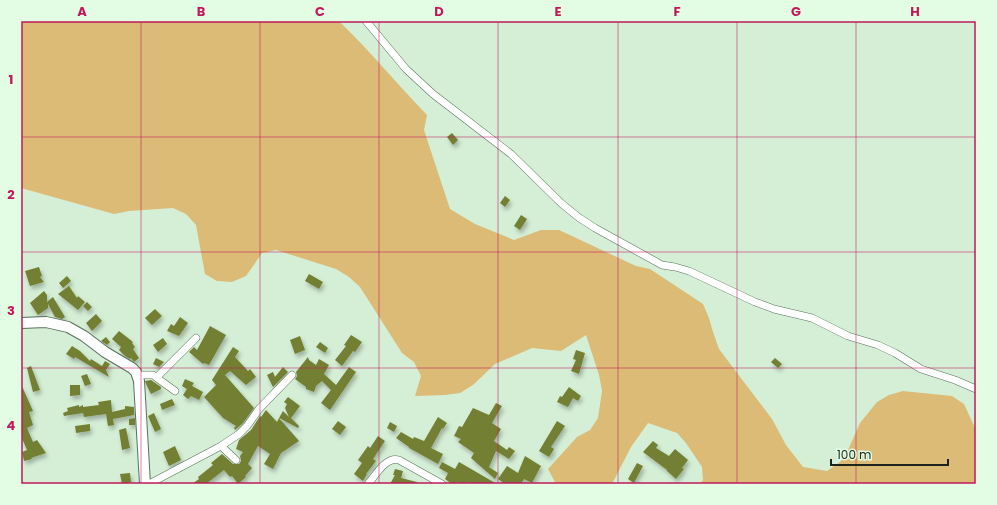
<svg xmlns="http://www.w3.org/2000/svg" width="997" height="505" viewBox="0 0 997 505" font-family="Poppins,sans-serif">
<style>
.green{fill:#dbbb75}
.building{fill:#737f30;filter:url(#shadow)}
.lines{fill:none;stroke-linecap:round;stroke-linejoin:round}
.street-casing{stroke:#58705b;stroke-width:8}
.secondary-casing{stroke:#58705b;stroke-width:12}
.street{stroke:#fff;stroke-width:7}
.secondary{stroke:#fff;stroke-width:10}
.grid{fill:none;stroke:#c2185b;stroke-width:1;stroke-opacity:0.55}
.neatline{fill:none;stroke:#c2185b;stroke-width:1.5}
.grid-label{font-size:13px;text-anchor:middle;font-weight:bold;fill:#c2185b}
</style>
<defs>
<filter id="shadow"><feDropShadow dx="2" dy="3.5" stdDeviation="2" flood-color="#0004"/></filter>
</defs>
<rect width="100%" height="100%" fill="#d5efd7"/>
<!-- green -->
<path class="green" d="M21 21H339C370 51 397 84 427 115L424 130 450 209 475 224 514 240 541 230H559L636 266 650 269 703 304 709 318 713 332 719 349 772 419 786 445 803 467 827 471 840 462 848 450 860 423 877 402 889 395 903 391 952 396 964 404 976 430V484H700L703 480 702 467 686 443 677 433 648 423 631 447 612 484H556L548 469 577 437 590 430 598 418 602 391 599 375 586 335 561 351 532 348 495 364 473 385 460 393 445 395 415 396 421 376 414 362 402 353 360 287 349 277 336 269 276 250 262 253 246 276 232 282 217 281 205 274 196 225 186 214 173 208 129 211 114 214 21 188Z"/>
<!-- building -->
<path class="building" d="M452 133 458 140 453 145 447 137Z
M505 196 510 200 505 207 500 203Z
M521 215 527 219 520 230 514 226Z
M39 267 42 276 40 277 44 282 30 286 25 271Z
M309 274 323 282 319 289 305 281Z
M67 276 71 281 63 288 59 283Z
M69 286 77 298 78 296 85 302 78 310 58 294Z
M44 291 47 295V302L53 297 65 317 62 319 55 317 48 304V308L38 315 30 303Z
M87 302 92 307 88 311 83 306Z
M155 309 162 316 152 325 145 318Z
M96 314 102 321 92 331 86 323Z
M180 317 188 323 179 336 167 331 171 324 174 326Z
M210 326 226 335 209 365 204 363 203 364 189 352 194 347 197 350Z
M119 331 133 342 132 343 135 347 133 349 139 358 134 362 131 358 130 359 125 356 119 350 121 347 112 339Z
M351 335 362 342 355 352 353 351 342 366 335 360 346 346 344 345Z
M300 336 305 350 295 354 290 340Z
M106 337 110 342 107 345 101 341Z
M163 338 167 344 158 352 153 345Z
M320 342 328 348 325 353 316 347Z
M72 346 80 351 90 361 91 359 102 366 105 361 110 364 106 370 109 377 75 357 74 359 66 354Z
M233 347 239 351 235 357 248 371 250 369 256 377 246 385 230 371 225 375 254 408 243 423 235 430 234 428 236 426 223 418 204 397 216 385 212 380Z
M576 350 585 353 579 374 571 371 576 360 573 359Z
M308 357 309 360 316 365 319 359 329 365 324 374 336 385 349 367 356 372 330 410 321 403 331 390 322 381 316 386 314 392 306 389V387L295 379 297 376 296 372Z
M156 358 164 362 159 367 153 364Z
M775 358 782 364 778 368 771 362Z
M31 366 40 390 33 392 27 368Z
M283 367 288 372 273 387 267 375 273 372 275 377Z
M87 374 91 384 85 386 81 376Z
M185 379 194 383 192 386 203 392 199 400 191 396 188 399 183 395 187 389 182 386Z
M151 380 161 387V389L151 394 146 384 145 381Z
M21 384 33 411 29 412 33 425 27 428 33 442 37 440 46 453 31 458 32 459 24 461 22 452 27 450 21 436Z
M70 385H80V395L70 396Z
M569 387 581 396 578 401 573 398 568 407 557 402 560 396 562 397Z
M288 397 300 406 291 418 299 426 298 428 279 418 283 411 289 417 285 408 287 404 284 402Z
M172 399 175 405 162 410 160 404Z
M111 400 112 412 125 409V406L134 407V415L113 419 114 425 108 426 106 414 84 417 83 413 64 416 63 413 68 411 67 408 79 405V407L83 405V407L99 405 98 402Z
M496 403 502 406 492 423 501 429 494 441 507 450 509 447 515 451 509 459 496 451 489 467 498 473 495 479 471 458 474 453 458 442 461 439 454 436 459 426 462 427 473 408 489 415Z
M266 410 277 422 279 418 299 441 281 453 273 469 264 464 270 454 258 446 248 464 252 468 245 476 246 477 238 484 232 476 230 477 224 470 206 484H192L199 479 198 477 213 465 211 463 222 454 233 464H239L241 461 240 456 243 452 236 449 239 440 251 430 260 416 261 417Z
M154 413 161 429 155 432 148 416Z
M438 417 447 423 443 429 442 428 431 448 443 454 438 464 409 448V447L396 438 401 432 413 439 414 437 424 441Z
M135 418V425H129V419Z
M338 421 346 427 340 435 332 429Z
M557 421 565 426 551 447 554 449 549 457 539 451Z
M390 422 397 426 394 432 387 428Z
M90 424V431L76 433 75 426Z
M126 428 130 448 122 450 119 430Z
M378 436 385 441 373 459 376 461 366 474H367L363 481 354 474 362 463 358 460 368 446 370 448Z
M653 441 658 445 656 448 669 456 675 449 688 460 682 468 684 469 676 479 667 471V470L643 452Z
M175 446 181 460 169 466 163 452Z
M525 456 541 466 532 483 524 479 521 484H505L498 479 507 466 518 473Z
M442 462 455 469 459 462 497 484H471L467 482 466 484H462L457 482 456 484H452L445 479 448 473 439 468Z
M637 463 643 466 634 483 628 479Z
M395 469 403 471 401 478 417 482V484H390L395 475H393Z
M130 473 131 482 122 484 120 474Z"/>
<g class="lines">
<!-- street casing -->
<g class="street-casing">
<path id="street" d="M366 21 406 69 433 94 511 154 561 203 578 217 595 228 662 265 675 267 689 271 755 302 774 309 812 318 848 336 878 345 895 353 921 369 955 380 976 389
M138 375H153L175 391
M157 377 196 338
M221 446 236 460
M149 484 221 446 239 434 247 426 259 409 292 375
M368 484C376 475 386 456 399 460L442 484"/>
</g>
<!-- secondary casing -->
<g class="secondary-casing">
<path id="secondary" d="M21 323 46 322 68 327 84 336 105 352 132 368 136 372 139 381 145 484"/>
</g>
<!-- street -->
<use href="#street" class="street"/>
<!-- secondary -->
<use href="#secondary" class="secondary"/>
</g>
<!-- grid -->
<path class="grid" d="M141 21V484M260 21V484M379 21V484M498 21V484M618 21V484M737 21V484M856 21V484M21 137H976M21 252H976M21 368H976"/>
<!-- border -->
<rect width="997" height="505" fill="none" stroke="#e2fde4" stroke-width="44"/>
<!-- scale -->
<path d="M831 459v6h117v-6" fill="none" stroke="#1a241b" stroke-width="2"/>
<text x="837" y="459" font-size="12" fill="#1a241b" stroke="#e2fde4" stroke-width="3" paint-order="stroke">100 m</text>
<rect x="22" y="22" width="953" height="461" class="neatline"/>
<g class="grid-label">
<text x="82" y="16">A</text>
<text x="201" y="16">B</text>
<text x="320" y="16">C</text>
<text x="439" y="16">D</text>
<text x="558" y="16">E</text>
<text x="677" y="16">F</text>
<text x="796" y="16">G</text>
<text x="915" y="16">H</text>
<text x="11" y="84">1</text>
<text x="11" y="199">2</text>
<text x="11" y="315">3</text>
<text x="11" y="430">4</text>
</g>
</svg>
